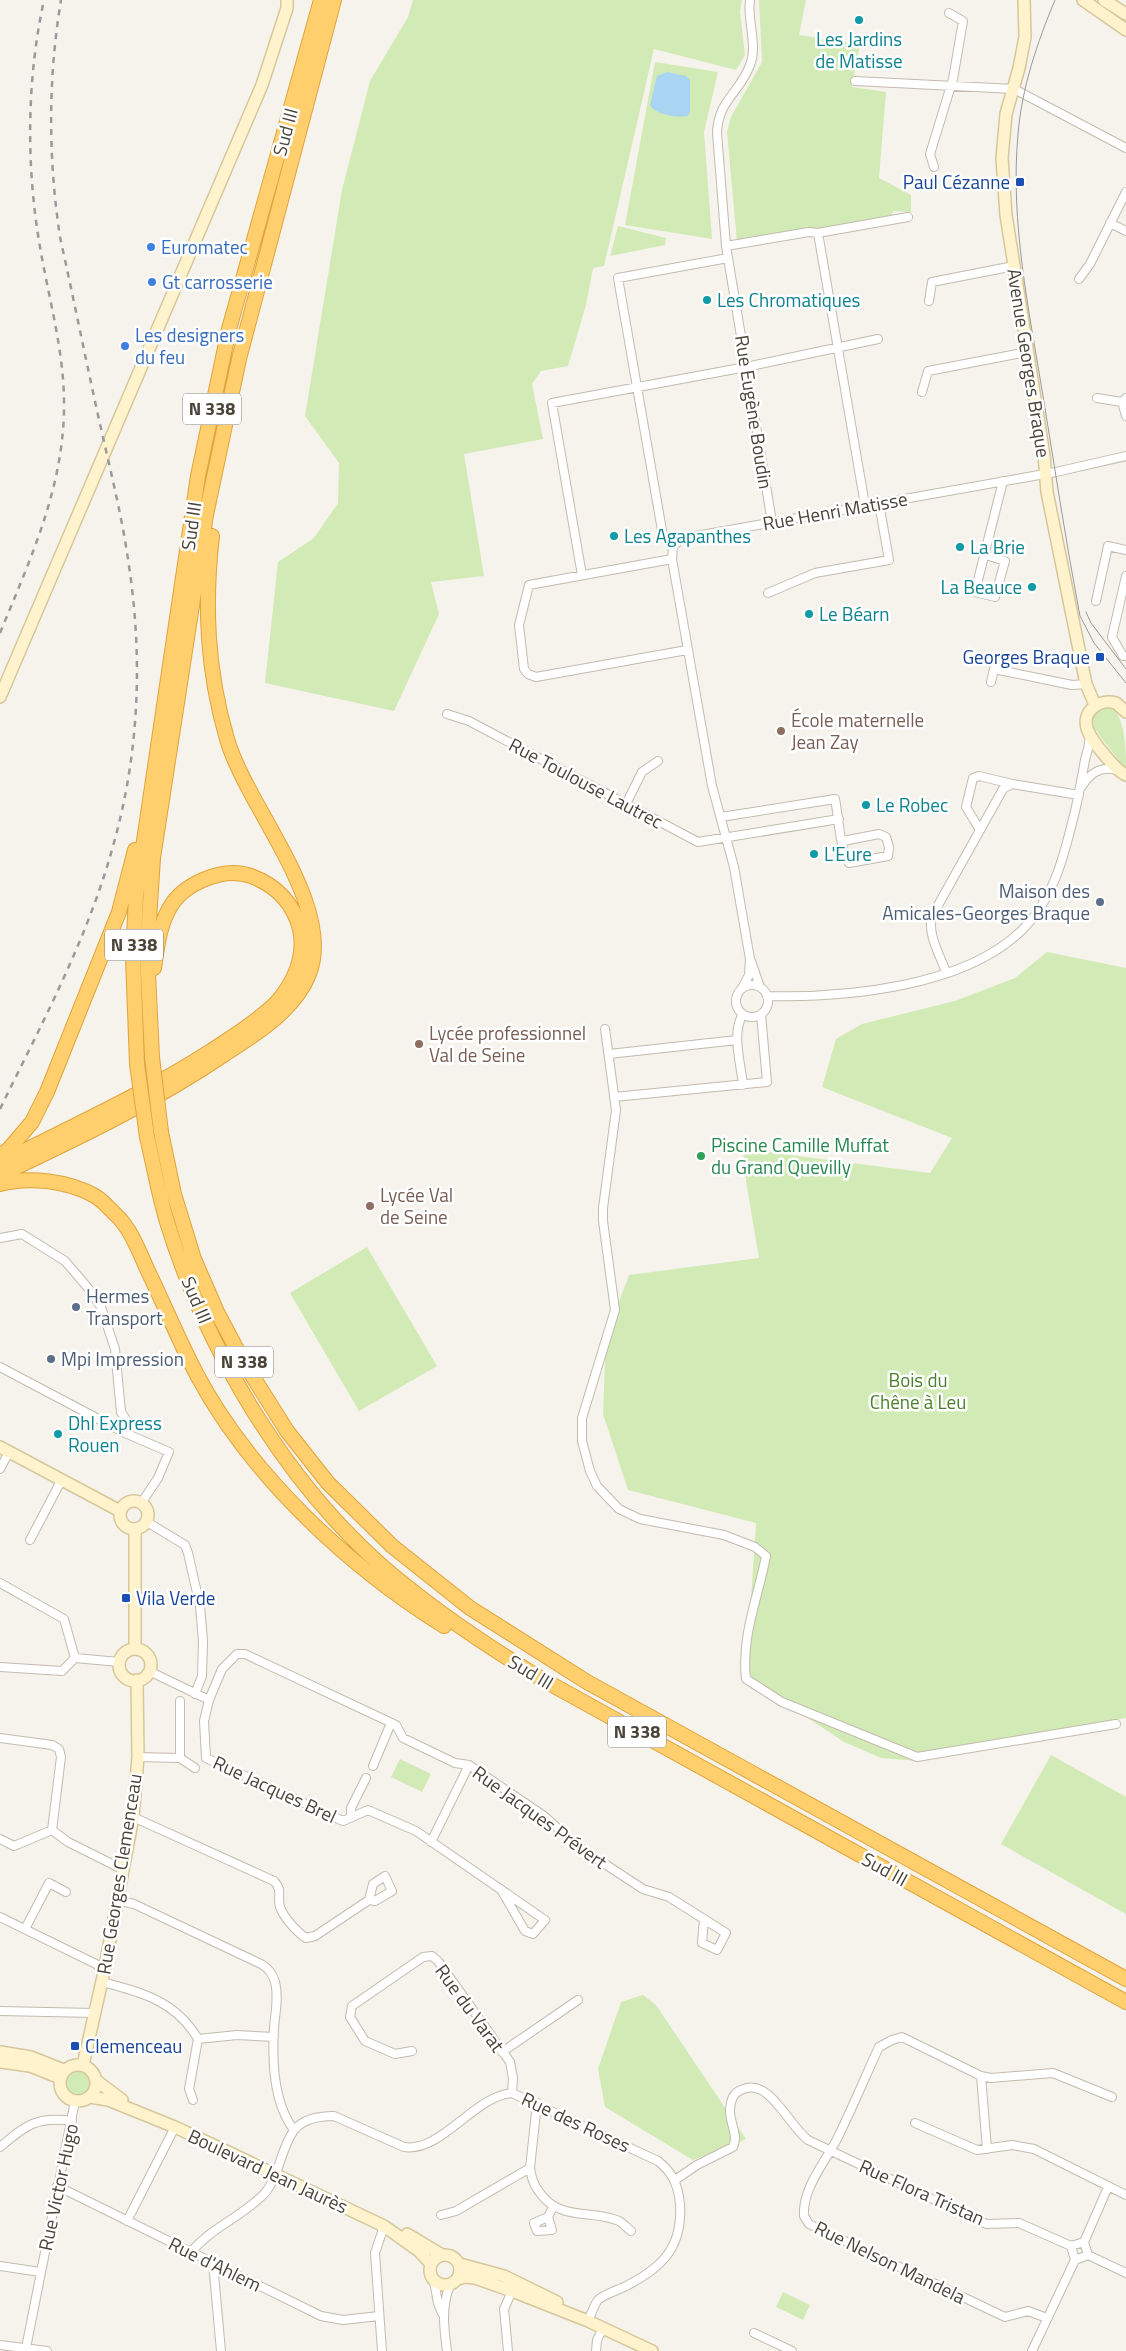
<svg xmlns="http://www.w3.org/2000/svg" width="1126" height="2351" viewBox="0 0 1126 2351" font-family="'Titillium Web',sans-serif">
<style>
.green{fill:#d2eab5}
.water{fill:#a9d4f2}
.lines{fill:none;stroke-linecap:round;stroke-linejoin:round}
.street-casing{stroke:#c2bbae;stroke-width:10}
.secondary-casing{stroke:#d6c79b;stroke-width:14}
.highway-casing{stroke:#e0a43c;stroke-width:16}
.street{stroke:#fff;stroke-width:8}
.secondary{stroke:#fff3cd;stroke-width:11}
.highway{stroke:#ffcf6e;stroke-width:14}
.tram{stroke:#9a9a9a;stroke-width:1}
.rail{stroke:#9a9a9a;stroke-width:2.5;stroke-dasharray:6 6;stroke-linecap:butt}
.highway-bridge-casing{stroke:#e0a43c;stroke-width:16;stroke-linecap:butt}
.highway-bridge{stroke:#ffcf6e;stroke-width:14}
.culture-dot{fill:#0f9aa8;stroke:#fff;stroke-width:2}
.transit-dot{fill:#1a4fb4;stroke:#fff;stroke-width:2}
.shop-dot{fill:#3f7fe0;stroke:#fff;stroke-width:2}
.education-dot{fill:#8d6e63;stroke:#fff;stroke-width:2}
.service-dot{fill:#5c6f8a;stroke:#fff;stroke-width:2}
.leisure-dot{fill:#2e9e5b;stroke:#fff;stroke-width:2}
.labels{text-anchor:middle;stroke-width:5;stroke-linejoin:round;paint-order:stroke}
.shield{fill:#fff;stroke:#817c74;stroke-width:1}
.shield-label{font-size:18px;font-weight:bold;fill:#4b4439}
.culture-label{font-size:19px;fill:#0d838f;stroke:#fff;text-anchor:start}
.street-label{font-size:19px;fill:#4b4439;stroke:#fff}
.transit-label{font-size:19px;fill:#164399;stroke:#fff;text-anchor:end}
.shop-label{font-size:19px;fill:#366cbe;stroke:#fff;text-anchor:start}
.education-label{font-size:19px;fill:#785e54;stroke:#fff;text-anchor:start}
.service-label{font-size:19px;fill:#4e5e75;stroke:#fff;text-anchor:start}
.leisure-label{font-size:19px;fill:#27864d;stroke:#fff;text-anchor:start}
.park-label{font-size:19px;fill:#4a7f2a;stroke:#fff}
</style>
<rect width="100%" height="100%" fill="#f6f3ec"/>
<!-- green -->
<path class="green" d="M413 0H742L740 11 745 55 736 70 654 49 604 266 593 268 586 305 568 366 541 371 532 384 543 439 464 454 484 576 431 582 439 614 394 711 265 683 278 562 314 538 338 503 339 463 305 416 342 190 370 81 408 17Z
M759 0H806L799 35 860 45 852 87 886 92 879 178 911 195V212L893 211 891 217 737 242 727 132 731 117 762 62Z
M655 62 718 72 704 132 712 239 625 225Z
M618 226 666 238 665 245 610 256Z
M1109 707C1126 714 1126 750 1126 770L1094 728C1091 715 1096 709 1109 707Z
M1047 952 1126 968V1718L920 1761 881 1758 844 1742 746 1677 756 1523 628 1490 603 1414 606 1337 629 1275 759 1258 746 1181 743 1149 930 1173 952 1138 822 1087 836 1039 862 1024 955 1001 1015 978Z
M367 1247 437 1366 359 1411 290 1293Z
M1051 1755 1126 1797V1914L1001 1844Z
M400 1759 431 1774 422 1792 391 1777Z
M643 1995 656 2005 746 2139 693 2160 605 2107 598 2069 621 2002Z
M66 2083a12 12 0 1 1 24 0a12 12 0 1 1-24 0Z
M783 2292 810 2305 803 2320 776 2307Z"/>
<!-- water -->
<path class="water" d="M667 72 686 76 690 80V112L688 116C677 118 656 115 650 105L657 76Z"/>
<g class="lines">
<!-- street casing -->
<g class="street-casing">
<path id="street" d="M750 0C747 21 758 45 750 65 740 93 718 100 717 133L726 246 772 522
M855 81 1014 89 1126 148
M934 167 930 154 953 79 963 21 949 13
M1110 223 1126 231
M726 246 809 232 818 233
M1079 279 1090 264 1126 192
M929 301 932 282 1014 266
M922 392 928 371 1027 352
M1097 398 1122 402
M1126 398 1122 402 1126 416
M865 505 818 233 908 217
M676 542 663 536 618 278 728 258
M983 554 1005 561 995 597 975 592 1003 481
M672 559 529 585 519 625 524 669 528 674 536 677 687 650
M582 575 552 403 746 367 878 339
M1126 576 1112 637 1123 656H1126
M768 593 815 573 889 560 879 503
M1096 601 1108 546 1126 550
M991 682 994 669 1072 685 1086 684
M447 714 469 721 698 842 839 819
M1082 786C1091 772 1101 766 1118 770
M626 804 642 772 658 761
M721 817 835 799C839 819 839 845 849 863L888 856 889 847 886 837 879 834 843 841
M980 830 966 807 973 778 979 776 1012 784
M751 961 760 987
M946 972C940 955 927 934 932 916L1003 789 1012 784 1079 795
M736 1001a16 16 0 1 1 32 0a16 16 0 1 1-32 0Z
M742 988 749 975 750 959 734 867 712 786 672 559 673 546 683 538 690 537 1056 472 1126 456
M767 996C845 998 967 987 1024 928 1052 900 1063 860 1072 823 1078 802 1081 781 1085 760 1087 751 1091 743 1089 734
M743 1014C731 1033 741 1064 743 1085
M605 1029 616 1110 603 1208V1221L615 1310 582 1418V1441L590 1471 597 1486 619 1509 640 1519 724 1535 755 1547 766 1556C758 1598 741 1636 746 1679L782 1702 917 1757 1116 1724
M609 1054 737 1040
M614 1097 767 1082 761 1014
M0 1238 22 1234 65 1261 89 1289 101 1307 115 1349 121 1412 125 1418V1433
M0 1367 125 1433 169 1452 158 1478 142 1502
M0 1469 9 1452
M147 1522 185 1545 188 1553 200 1606 203 1641 202 1676 195 1694
M30 1540 61 1481
M0 1583 64 1619 75 1658
M75 1658 119 1662
M0 1667 62 1671 75 1658
M149 1671 209 1700 204 1721 206 1758 343 1821 368 1810 416 1831 545 1920 533 1934 525 1931 502 1891
M209 1700 222 1669 237 1654H245L396 1725 403 1738 455 1763 469 1765 544 1816 576 1845 643 1889 669 1897 726 1933 717 1950 702 1943 704 1919
M0 1738 52 1745 59 1749 61 1757 52 1830 68 1842 122 1869
M138 1757 180 1758V1701
M180 1758 195 1768
M373 1766 391 1723
M133 1817 274 1881C283 1890 277 1897 280 1907 284 1918 297 1932 306 1938L315 1936 369 1900 375 1901 392 1891 385 1876 373 1884 369 1900
M351 1818V1808L366 1778
M0 1839 14 1846 52 1830
M431 1842 469 1765
M116 1900 134 1904 261 1964C268 1968 273 1974 275 1982 279 1996 275 2014 274 2029 272 2061 274 2104 294 2130
M0 1917 96 1964 104 1972
M25 1929 49 1883 66 1892
M102 1982C141 1992 176 2001 198 2039L189 2089 193 2100
M0 2011 94 2013
M198 2039 237 2035 274 2037
M412 2051 395 2054 365 2041 350 2017 352 2006 423 1957 432 1956 438 1961 510 2062 513 2078 512 2093
M502 2052 578 2000
M981 2076 991 2078 1053 2073 1112 2097
M537 2103 530 2168C532 2182 536 2189 545 2199 566 2220 594 2210 619 2221 623 2223 627 2228 631 2231
M915 2123 977 2150 1012 2145 1034 2149 1126 2195
M0 2147C26 2125 37 2116 72 2121
M987 2149 981 2076 902 2037 892 2040 879 2047C865 2077 852 2109 837 2139 825 2162 802 2189 804 2216L809 2224 1005 2317 1028 2311 1047 2318
M675 2180 697 2165 733 2147C739 2135 729 2122 730 2109 731 2100 733 2093 741 2090 769 2076 788 2125 808 2140L979 2221 987 2224 1019 2223 1071 2246
M57 2186 321 2316 343 2320 379 2316
M441 2215 456 2211 530 2168
M548 2217 552 2230 537 2231 534 2223 548 2217 553 2207
M127 2221 175 2127
M1084 2242 1108 2187
M1084 2242 1088 2255 1075 2260 1071 2246Z
M191 2252C211 2228 241 2217 263 2195 279 2179 281 2146 295 2129 305 2118 320 2116 334 2116L404 2147C441 2153 474 2096 512 2093L658 2161C673 2173 678 2185 680 2204 683 2250 659 2270 622 2288 615 2291 603 2295 598 2300 594 2305 591 2315 588 2321
M1088 2255 1126 2273
M213 2263 221 2351
M0 2266 40 2272
M434 2281 438 2303 442 2313
M754 2333 792 2351
M0 2345 47 2351
M26 2348 75 2101
M382 2351 375 2253 384 2226
M447 2351C444 2328 441 2307 450 2285
M508 2351 504 2309 512 2291
M596 2351 597 2340 603 2328
M1032 2351 1075 2260"/>
</g>
<!-- secondary casing -->
<g class="secondary-casing">
<path id="secondary" d="M1024 0 1025 37 1019 68 1006 114 1002 158 1006 215 1044 455 1047 492 1086 684 1095 705
M1083 0 1126 30
M1104 0 1126 14
M0 697 262 85 287 8V0
M1126 712 1116 703C1099 698 1080 712 1088 731 1092 741 1116 771 1126 775
M0 1447 120 1511
M120 1515a14 14 0 1 1 28 0a14 14 0 1 1-28 0Z
M135 1529V1648
M119 1665a16 16 0 1 1 32 0a16 16 0 1 1-32 0Z
M0 2052 31 2057 64 2070
M0 2062 30 2066 60 2078
M60 2083a18 18 0 1 1 36 0a18 18 0 1 1-36 0Z
M83 2065 104 1972 133 1817 138 1757 137 1680
M97 2081 122 2100
M90 2097 108 2100 175 2127 384 2226 419 2251 431 2264
M407 2234 442 2255
M430 2270a15 15 0 1 1 30 0a15 15 0 1 1-30 0Z
M460 2264 504 2276 557 2302
M458 2279 465 2277 475 2278 512 2291 588 2321 652 2351"/>
</g>
<!-- highway casing -->
<g class="highway-casing">
<path id="highway" d="M152 1057 147 952 153 858 206 515 239 359 334 0
M137 1064 133 958 136 895 198 476 229 329 321 0
M161 1132 174 1194 194 1259 217 1312 243 1361 287 1431 328 1483 392 1546 470 1608 587 1682 1126 1979
M147 1137C154 1166 159 1197 168 1225 207 1350 284 1480 383 1567 432 1609 485 1645 540 1678L1126 2002
M0 1156 9 1149 32 1122 47 1092 119 912 135 850
M0 1163C71 1127 144 1094 211 1051 232 1037 257 1022 275 1004 294 984 306 956 300 929 293 902 275 885 251 876 223 866 182 884 169 909 159 927 157 948 154 968
M0 1175C78 1138 154 1102 225 1054 256 1034 295 1010 309 974 336 905 246 806 227 739 207 671 204 606 212 536
M0 1184C29 1176 69 1181 95 1196 102 1200 109 1208 115 1214 130 1227 139 1251 147 1269 164 1304 179 1341 197 1375 251 1476 348 1566 444 1626"/>
</g>
<!-- street -->
<use href="#street" class="street"/>
<!-- secondary -->
<use href="#secondary" class="secondary"/>
<!-- highway -->
<use href="#highway" class="highway"/>
<!-- tram -->
<path class="tram" d="M1055 0C1037 43 1022 87 1018 134 1010 222 1029 310 1043 396 1055 469 1066 543 1080 616L1094 643 1126 683
M1086 612 1091 623 1126 669"/>
<!-- rail -->
<path class="rail" d="M0 633C30 560 63 489 64 409 65 352 48 297 39 241 26 162 27 78 44 0
M0 1109C42 1023 88 938 113 846 139 755 143 660 129 566 122 515 109 465 98 415 85 356 73 296 60 237 48 157 48 79 61 0"/>
<!-- highway-bridge casing -->
<g class="highway-bridge-casing">
<path id="highway-bridge" d="M152 1057 161 1132
M137 1064 147 1137"/>
</g>
<!-- highway-bridge -->
<use href="#highway-bridge" class="highway-bridge"/>
</g>
<!-- markers -->
<g class="culture-dot">
<circle cx="859" cy="20" r="5"/>
<circle cx="707" cy="300" r="5"/>
<circle cx="614" cy="536" r="5"/>
<circle cx="960" cy="547" r="5"/>
<circle cx="1032" cy="587" r="5"/>
<circle cx="809" cy="614" r="5"/>
<circle cx="866" cy="805" r="5"/>
<circle cx="814" cy="854" r="5"/>
<circle cx="58" cy="1434" r="5"/>
</g>
<g class="transit-dot">
<rect x="1015" y="177" width="10" height="10" rx="2.5"/>
<rect x="1095" y="652" width="10" height="10" rx="2.5"/>
<rect x="121" y="1593" width="10" height="10" rx="2.5"/>
<rect x="70" y="2041" width="10" height="10" rx="2.5"/>
</g>
<g class="shop-dot">
<circle cx="151" cy="247" r="5"/>
<circle cx="152" cy="282" r="5"/>
<circle cx="125" cy="346" r="5"/>
</g>
<g class="education-dot">
<circle cx="781" cy="731" r="5"/>
<circle cx="419" cy="1044" r="5"/>
<circle cx="370" cy="1206" r="5"/>
</g>
<g class="service-dot">
<circle cx="1100" cy="902" r="5"/>
<circle cx="76" cy="1307" r="5"/>
<circle cx="51" cy="1359" r="5"/>
</g>
<circle class="leisure-dot" cx="701" cy="1156" r="5"/>
<g class="labels">
<!-- shield labels -->
<g class="shield">
<rect x="183" y="393.5" width="58" height="31" rx="4"/>
<rect x="105" y="929.5" width="58" height="31" rx="4"/>
<rect x="215" y="1346.5" width="58" height="31" rx="4"/>
<rect x="608" y="1716.5" width="58" height="31" rx="4"/>
</g>
<g class="shield-label">
<text x="212" y="415">N 338</text>
<text x="134" y="951">N 338</text>
<text x="244" y="1368">N 338</text>
<text x="637" y="1738">N 338</text>
</g>
<!-- culture labels -->
<g class="culture-label">
<text x="859" y="46" text-anchor="middle">Les Jardins<tspan x="859" dy="22">de Matisse</tspan></text>
<text x="717" y="307">Les Chromatiques</text>
<text x="624" y="543">Les Agapanthes</text>
<text x="970" y="554">La Brie</text>
<text x="1022" y="594" text-anchor="end">La Beauce</text>
<text x="819" y="621">Le Béarn</text>
<text x="876" y="812">Le Robec</text>
<text x="824" y="861">L'Eure</text>
<text x="68" y="1430">Dhl Express<tspan x="68" dy="22">Rouen</tspan></text>
</g>
<!-- street labels -->
<g class="street-label">
<text transform="translate(285 132) rotate(-75)" y="7">Sud III</text>
<text transform="translate(1029 363) rotate(81)" y="7">Avenue Georges Braque</text>
<text transform="translate(754 412) rotate(81)" y="7">Rue Eugène Boudin</text>
<text transform="translate(835 511) rotate(-10)" y="7">Rue Henri Matisse</text>
<text transform="translate(191 526) rotate(-82)" y="7">Sud III</text>
<text transform="translate(586 783) rotate(28)" y="7">Rue Toulouse Lautrec</text>
<text transform="translate(197 1300) rotate(67)" y="7">Sud III</text>
<text transform="translate(531 1672) rotate(31)" y="7">Sud III</text>
<text transform="translate(275 1789) rotate(25)" y="7">Rue Jacques Brel</text>
<text transform="translate(540 1817) rotate(36)" y="7">Rue Jacques Prévert</text>
<text transform="translate(885 1869) rotate(29)" y="7">Sud III</text>
<text transform="translate(119 1874) rotate(-81)" y="7">Rue Georges Clemenceau</text>
<text transform="translate(470 2008) rotate(54)" y="7">Rue du Varat</text>
<text transform="translate(576 2122) rotate(25)" y="7">Rue des Roses</text>
<text transform="translate(268 2171) rotate(25)" y="7">Boulevard Jean Jaurès</text>
<text transform="translate(58 2187) rotate(-78)" y="7">Rue Victor Hugo</text>
<text transform="translate(922 2192) rotate(24)" y="7">Rue Flora Tristan</text>
<text transform="translate(890 2262) rotate(26)" y="7">Rue Nelson Mandela</text>
<text transform="translate(215 2264) rotate(26)" y="7">Rue d'Ahlem</text>
</g>
<!-- transit labels -->
<g class="transit-label">
<text x="1010" y="189">Paul Cézanne</text>
<text x="1090" y="664">Georges Braque</text>
<text x="136" y="1605" text-anchor="start">Vila Verde</text>
<text x="85" y="2053" text-anchor="start">Clemenceau</text>
</g>
<!-- shop labels -->
<g class="shop-label">
<text x="161" y="254">Euromatec</text>
<text x="162" y="289">Gt carrosserie</text>
<text x="135" y="342">Les designers<tspan x="135" dy="22">du feu</tspan></text>
</g>
<!-- education labels -->
<g class="education-label">
<text x="791" y="727">École maternelle<tspan x="791" dy="22">Jean Zay</tspan></text>
<text x="429" y="1040">Lycée professionnel<tspan x="429" dy="22">Val de Seine</tspan></text>
<text x="380" y="1202">Lycée Val<tspan x="380" dy="22">de Seine</tspan></text>
</g>
<!-- service labels -->
<g class="service-label">
<text x="1090" y="898" text-anchor="end">Maison des<tspan x="1090" dy="22">Amicales-Georges Braque</tspan></text>
<text x="86" y="1303">Hermes<tspan x="86" dy="22">Transport</tspan></text>
<text x="61" y="1366">Mpi Impression</text>
</g>
<!-- leisure labels -->
<g class="leisure-label">
<text x="711" y="1152">Piscine Camille Muffat<tspan x="711" dy="22">du Grand Quevilly</tspan></text>
</g>
<!-- park labels -->
<g class="park-label">
<text x="918" y="1387">Bois du<tspan x="918" dy="22">Chêne à Leu</tspan></text>
</g>
</g>
</svg>
